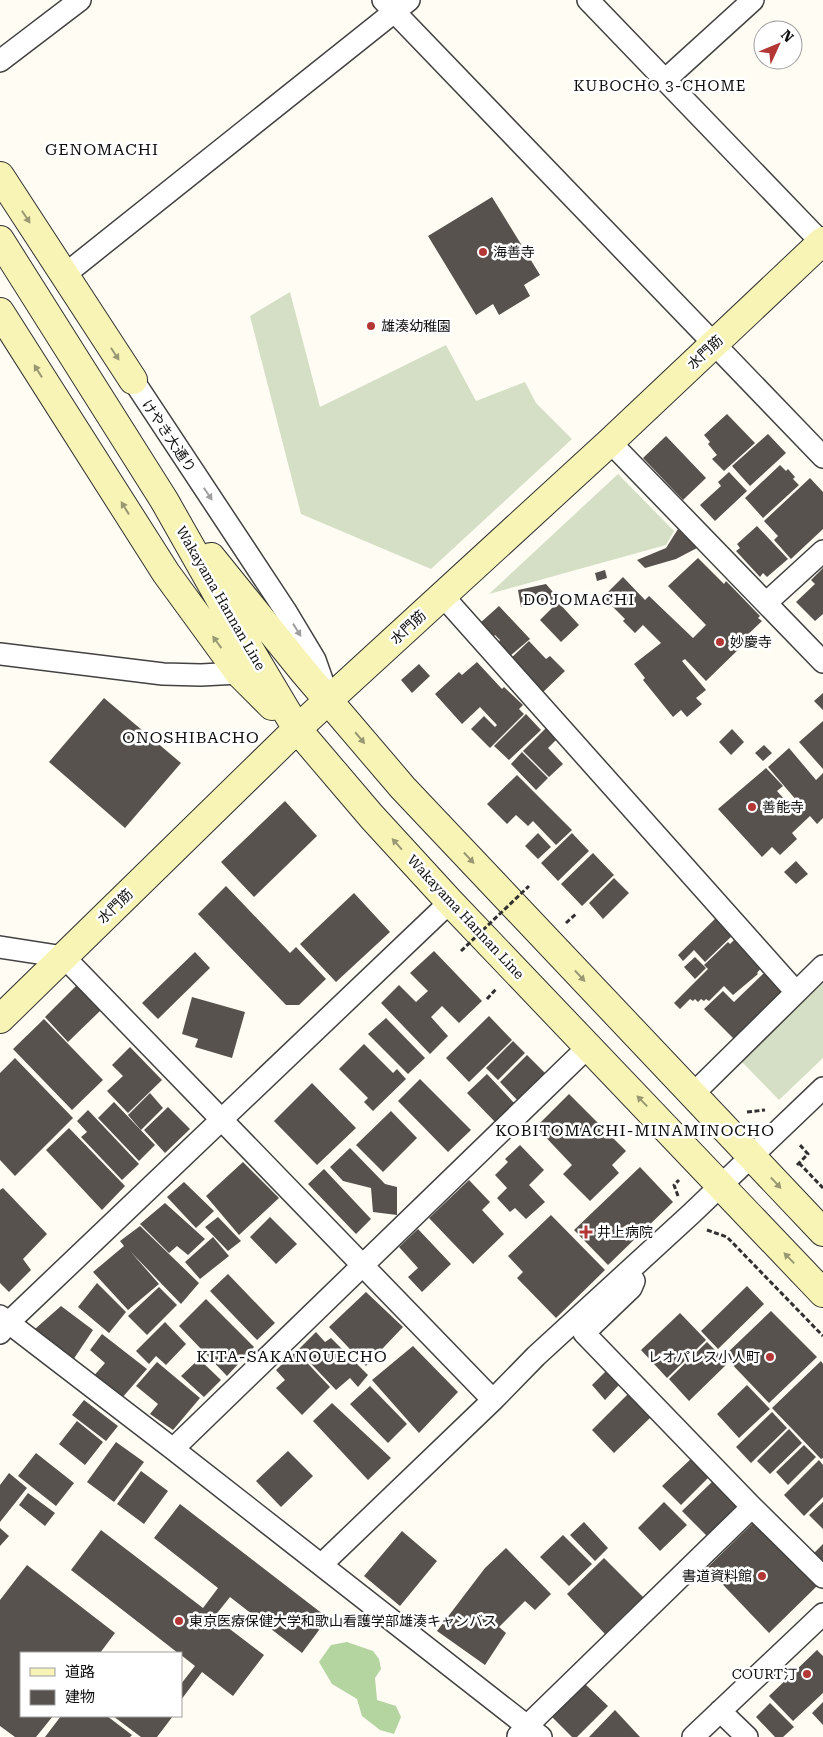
<svg xmlns="http://www.w3.org/2000/svg" width="823" height="1737" viewBox="0 0 823 1737" font-family="'Roboto Serif','Noto Sans JP',serif">
<style>
.forest{fill:#b4d5a0}
.cemetery{fill:#d5dfc5}
.building{fill:#57524d}
.lines{fill:none;stroke-linecap:round;stroke-linejoin:round}
.street-casing{stroke:#424242;stroke-width:24}
.secondary-casing{stroke:#313131;stroke-width:30}
.path{stroke:#313131;stroke-width:3;stroke-dasharray:5 2.5;stroke-linecap:butt}
.street{stroke:#fff;stroke-width:21}
.secondary{stroke:#f7f4b5;stroke-width:28}
.path-bridge{stroke:#313131;stroke-width:3;stroke-dasharray:5 2.5;stroke-linecap:butt}
.oneway{fill:#9a9873}
.oneway2{fill:#9f9f9f}
.poi-dot{fill:#b33734;stroke:#fff;stroke-width:2}
.labels{text-anchor:middle;stroke-width:5;stroke-linejoin:round;paint-order:stroke}
.poi-label{font-size:14px;fill:#0f0f0f;stroke:#fff;text-anchor:start}
.street-label{font-size:14px;fill:#0f0f0f;stroke:#fff}
.neighbourhood-label{font-size:15px;letter-spacing:1px;fill:#0f0f0f;stroke:#fff}
.quarter-label{font-size:16px;letter-spacing:1px;fill:#0f0f0f;stroke:#fff}
</style>
<rect width="100%" height="100%" fill="#fefcf3"/>
<!-- forest -->
<path class="forest" d="M347 1642 373 1651 379 1659 381 1669 375 1678 377 1700 396 1706 401 1717 394 1734 380 1730 362 1716 357 1699 332 1684 319 1662 331 1645Z"/>
<!-- cemetery -->
<path class="cemetery" d="M290 292 320 407 446 345 476 401 525 382 536 403 572 439 431 569 301 514 250 316Z
M618 474 674 531 666 545 489 594Z
M823 983V1058L779 1100 741 1061Z"/>
<!-- building -->
<path class="building" d="M492 197 540 275 524 285 530 296 499 315 493 304 476 315 428 236Z
M727 414 755 443 724 471 712 459 717 455 708 444 710 442 704 435Z
M768 434 786 453 750 486 732 466Z
M666 436 706 478 683 500 643 458Z
M780 465 786 471 788 469 795 477 793 479 799 485 763 518 745 498Z
M729 472 747 491 715 521 700 505 721 486 718 482Z
M810 478 823 492V529L791 559 774 540 778 536 764 521Z
M757 526 788 559 767 577 763 573 760 577 736 551 740 548 737 544Z
M678 529 697 548 676 559 645 568 637 560 666 548Z
M698 558 724 584 726 581 732 587 760 616 758 618 762 621 740 642 743 645 706 681 685 659 682 661 706 690 696 698 702 704 687 717 681 710 673 717 643 680 645 678 634 664 661 643 643 625 635 633 623 621 625 619 603 597 623 577 645 600 649 596 693 638 706 625 668 586Z
M823 568V614L815 621 796 602 815 584 811 580Z
M605 570 607 578 597 581 595 573Z
M546 584 559 599 521 607 518 590Z
M558 602 579 625 561 642 540 620Z
M499 606 530 639 510 656 498 643 500 640 495 635 493 637 480 623Z
M529 641 546 659 550 656 565 671 541 694 509 660Z
M477 662 502 689 504 687 523 705 519 709 524 714 490 748 471 729 484 716 495 727 497 725 480 707 462 724 435 694 459 672 462 675Z
M419 664 430 676 412 693 401 680Z
M823 693V710L814 701Z
M104 698 181 763 125 828 49 762Z
M526 714 541 730 509 760 494 746Z
M823 721V769L799 742Z
M546 728 557 739 548 748 563 764 549 777 523 751Z
M732 729 744 742 731 755 719 742Z
M764 745 772 753 763 761 755 753Z
M789 748 816 780 823 773V818L817 824 810 816 792 833 797 839 780 855 772 847 762 857 718 809 766 768 783 786 777 791 791 807 797 801 768 767Z
M522 752 548 778 536 790 511 764Z
M517 775 572 830 556 845 533 821 528 826 516 815 507 824 487 804Z
M285 801 317 836 254 897 221 862Z
M538 833 551 847 538 859 525 846Z
M572 833 589 851 558 881 541 863Z
M593 853 614 875 582 906 561 884Z
M796 861 808 874 796 884 784 872Z
M614 878 629 893 603 919 589 903Z
M226 886 290 953 296 947 326 979 299 1005H286L198 914Z
M354 893 390 932 336 982 300 944Z
M717 917 734 934 705 962 694 950 683 961 678 955Z
M734 940 761 968 757 973 758 974 733 995 724 986 709 1001 706 999 704 1001 701 999 698 1002 695 999 693 1001 690 999 680 1009 674 1003 708 969 704 965 728 942 730 944Z
M434 951 482 1001 459 1023 442 1006 431 1017 448 1036 430 1054 381 1003 399 985 416 1002 428 991 410 973Z
M195 952 210 968 158 1019 142 1003Z
M695 957 706 968 695 979 684 967Z
M764 973 784 993 736 1041 704 1009 723 991 734 1002Z
M77 985 101 1010 68 1042 45 1017Z
M192 997 245 1012 232 1058 195 1047 198 1039 182 1034Z
M489 1016 512 1040 469 1082 446 1058Z
M386 1018 425 1058 408 1074 368 1034Z
M44 1019 103 1080 72 1110 13 1049Z
M513 1041 525 1053 498 1080 486 1068Z
M364 1044 393 1073 397 1069 406 1079 373 1111 364 1102 368 1098 339 1069Z
M130 1047 162 1080 128 1113 107 1091 123 1076 112 1065Z
M527 1055 548 1076 520 1103 500 1082Z
M15 1058 73 1118 15 1176 0 1160V1073Z
M487 1074 516 1105 496 1123 467 1093Z
M420 1079 471 1130 448 1152 398 1101Z
M312 1083 356 1128 317 1165 274 1121Z
M150 1093 163 1108 141 1130 128 1115Z
M569 1094 626 1151 612 1165 619 1173 590 1201 563 1174 572 1165 536 1127Z
M114 1102 155 1145 139 1161 98 1118Z
M168 1107 190 1129 165 1153 144 1130Z
M88 1110 139 1164 122 1180 81 1137 87 1132 77 1121Z
M391 1111 417 1138 383 1172 356 1145Z
M69 1128 125 1186 102 1210 46 1150Z
M520 1145 544 1170 529 1185 545 1202 526 1219 515 1208 510 1212 497 1198 507 1188 495 1175 508 1162 505 1159Z
M350 1148 385 1184 397 1187V1215L373 1212 371 1188 343 1181 330 1167Z
M243 1162 279 1198 239 1235 206 1196Z
M640 1167 673 1202 608 1265 574 1230Z
M324 1169 371 1219 356 1234 308 1184Z
M469 1180 490 1202 482 1210 504 1234 473 1264 429 1218Z
M184 1182 214 1211 196 1228 167 1197Z
M3 1188 47 1234 23 1259 31 1270 9 1292 0 1283V1190Z
M165 1203 205 1239 188 1255 177 1246 169 1253 140 1224Z
M551 1215 605 1270 556 1318 517 1278 523 1272 508 1256Z
M218 1217 241 1241 228 1251 205 1227Z
M270 1217 297 1244 276 1264 250 1237Z
M140 1226 199 1283 181 1304 130 1251 159 1284 128 1310 93 1272 124 1246 120 1241Z
M418 1229 451 1264 422 1292 408 1277 418 1268 399 1247Z
M213 1237 229 1256 200 1279 185 1262Z
M228 1274 275 1323 257 1340 210 1291Z
M97 1283 126 1312 109 1333 78 1307Z
M747 1286 764 1304 718 1349 701 1331Z
M159 1287 177 1305 147 1335 128 1316Z
M366 1292 403 1327 366 1366 329 1327Z
M206 1299 254 1347 227 1376 179 1326Z
M61 1306 93 1330 73 1360 35 1329Z
M771 1311 817 1357 769 1403 724 1356Z
M680 1313 706 1340 667 1378 641 1350Z
M165 1322 186 1344 166 1365 156 1356 149 1364 136 1351Z
M316 1332 325 1342 331 1338 368 1375 358 1387 350 1378 336 1390 298 1350Z
M102 1334 147 1369 122 1398 92 1378 105 1363 90 1350Z
M707 1342 728 1363 689 1401 669 1379Z
M413 1346 458 1392 419 1433 372 1380Z
M296 1351 330 1387 302 1415 276 1388 285 1380 276 1370Z
M199 1359 221 1380 204 1397 181 1376Z
M821 1361 823 1364V1458L821 1459 772 1408Z
M157 1362 200 1398 173 1430 150 1414 158 1404 136 1386Z
M606 1371 619 1385 605 1400 592 1385Z
M747 1385 770 1409 739 1438 717 1414Z
M370 1386 407 1424 388 1443 350 1404Z
M628 1394 651 1417 614 1453 592 1430Z
M84 1400 118 1426 106 1441 72 1415Z
M332 1403 391 1458 368 1480 313 1421Z
M772 1412 787 1428 751 1463 736 1447Z
M77 1421 103 1442 85 1465 59 1444Z
M789 1429 802 1443 770 1474 757 1461Z
M116 1442 144 1462 114 1502 87 1482Z
M804 1445 816 1457 788 1485 776 1472Z
M288 1451 313 1476 281 1507 256 1481Z
M36 1453 74 1483 56 1506 18 1476Z
M692 1458 710 1476 681 1505 662 1486Z
M819 1460 823 1465V1497L804 1516 784 1495Z
M141 1471 168 1491 144 1524 117 1504Z
M9 1473 27 1488 0 1522V1485Z
M714 1480 739 1505 707 1536 682 1511Z
M28 1493 55 1513 45 1526 19 1505Z
M664 1502 687 1525 660 1551 638 1528Z
M823 1502V1529L809 1515Z
M180 1504 328 1618 302 1653 230 1597 214 1617 264 1655 233 1696 202 1672 181 1700V1684L195 1666 181 1655V1653H178L71 1570 101 1530 203 1608 218 1588 154 1538Z
M756 1520 818 1585 769 1633 707 1568Z
M584 1522 608 1548 595 1561 570 1535Z
M0 1528 9 1536 0 1546Z
M402 1531 437 1561 400 1606 364 1576Z
M563 1535 592 1564 569 1586 540 1557Z
M823 1544V1562L814 1553Z
M506 1548 551 1594 535 1610 525 1601 499 1627 506 1633 485 1665 437 1631 485 1568Z
M604 1558 643 1597 605 1634 567 1594Z
M27 1565 115 1633 100 1653H21V1716H53L36 1737H15L0 1726V1600Z
M817 1650 823 1656V1693L793 1721 769 1696Z
M585 1684 608 1706 577 1737H572L552 1717Z
M823 1702V1725L812 1713Z
M770 1703 794 1727 783 1737H775L756 1717Z
M615 1710 640 1737H589Z
M61 1716H107L132 1735 130 1737H45Z
M113 1716H173L157 1737H141Z"/>
<g class="lines">
<!-- street casing -->
<g class="street-casing">
<path id="street" d="M383 0 823 457
M588 0 823 244
M0 61 80 0
M665 80 753 0
M63 276 409 0
M133 380 285 610 315 660 327 694
M610 442 823 662
M442 595 796 992
M766 603 823 551
M0 654 163 674 201 675 239 673
M0 947 64 957 493 1400
M692 1095 823 966
M634 1281 631 1288 584 1333 752 1507 823 1577
M0 1316 173 1449 541 1737
M0 1333 8 1323 450 902
M173 1449 589 1046
M321 1565 493 1400 536 1356 691 1214 823 1088
M720 1711 747 1737
M518 1736 527 1726 752 1507
M693 1737 823 1614"/>
</g>
<!-- secondary casing -->
<g class="secondary-casing">
<path id="secondary" d="M0 176 133 380
M0 240 164 500 232 620 297 729 372 817 450 902 823 1293
M0 312 166 573 239 673 272 706
M211 557 304 672 403 788 823 1232
M0 1019 297 729 610 442 823 241"/>
</g>
<!-- path -->
<path class="path" d="M566 923 577 913
M487 999 496 989
M747 1112 765 1110
M799 1163 823 1188
M797 1165 808 1154 799 1144
M678 1196 674 1185 679 1180
M707 1230 727 1237 823 1336"/>
<!-- street -->
<use href="#street" class="street"/>
<!-- secondary -->
<use href="#secondary" class="secondary"/>
<!-- path-bridge -->
<path class="path-bridge" d="M461 951 529 886"/>
</g>
<!-- one-way arrows -->
<defs><path id="oneway-solid" d="M-6-.8H1V-3.2L6.5 0L1 3.2V.8H-6Z" transform="scale(1.25)"/></defs>
<g class="oneway">
<use href="#oneway-solid" transform="translate(26 217) rotate(57)"/>
<use href="#oneway-solid" transform="translate(115 354) rotate(57)"/>
<use href="#oneway-solid" transform="translate(38 371) rotate(-122)"/>
<use href="#oneway-solid" transform="translate(125 508) rotate(-122)"/>
<use href="#oneway-solid" transform="translate(217 642) rotate(-126)"/>
<use href="#oneway-solid" transform="translate(360 738) rotate(50)"/>
<use href="#oneway-solid" transform="translate(397 844) rotate(-132)"/>
<use href="#oneway-solid" transform="translate(469 858) rotate(47)"/>
<use href="#oneway-solid" transform="translate(580 976) rotate(47)"/>
<use href="#oneway-solid" transform="translate(642 1101) rotate(-134)"/>
<use href="#oneway-solid" transform="translate(776 1183) rotate(47)"/>
<use href="#oneway-solid" transform="translate(789 1258) rotate(-134)"/>
</g>
<g class="oneway2">
<use href="#oneway-solid" transform="translate(208 494) rotate(56)"/>
<use href="#oneway-solid" transform="translate(297 630) rotate(58)"/>
</g>
<!-- markers -->
<g class="poi-dot">
<circle cx="483" cy="252" r="5"/>
<circle cx="371" cy="326" r="5"/>
<circle cx="720" cy="642" r="5"/>
<circle cx="752" cy="807" r="5"/>
<path d="M583.5 1224.5h5v5h5v5h-5v5h-5v-5h-5v-5h5z"/>
<circle cx="770" cy="1357" r="5"/>
<circle cx="762" cy="1576" r="5"/>
<circle cx="179" cy="1621" r="5"/>
<circle cx="807" cy="1674" r="5"/>
</g>
<g class="labels">
<!-- poi labels -->
<g class="poi-label">
<text x="493" y="257">海善寺</text>
<text x="381" y="331">雄湊幼稚園</text>
<text x="730" y="647">妙慶寺</text>
<text x="762" y="812">善能寺</text>
<text x="597" y="1237">井上病院</text>
<text x="760" y="1362" text-anchor="end">レオパレス小人町</text>
<text x="752" y="1581" text-anchor="end">書道資料館</text>
<text x="189" y="1626">東京医療保健大学和歌山看護学部雄湊キャンバス</text>
<text x="797" y="1679" text-anchor="end">COURT汀</text>
</g>
<!-- street labels -->
<g class="street-label">
<text transform="translate(705 352) rotate(-43)" y="5">水門筋</text>
<text transform="translate(169 436) rotate(56)" y="5">けやき大通り</text>
<text transform="translate(221 598) rotate(60)" y="5">Wakayama Hannan Line</text>
<text transform="translate(408 627) rotate(-43)" y="5">水門筋</text>
<text transform="translate(115 906) rotate(-44)" y="5">水門筋</text>
<text transform="translate(466 917) rotate(47)" y="5">Wakayama Hannan Line</text>
</g>
<!-- neighbourhood labels -->
<g class="neighbourhood-label">
<text x="660" y="91">KUBOCHO 3-CHOME</text>
</g>
<!-- quarter labels -->
<g class="quarter-label">
<text x="102" y="155">GENOMACHI</text>
<text x="579" y="605">DOJOMACHI</text>
<text x="191" y="743">ONOSHIBACHO</text>
<text x="635" y="1136">KOBITOMACHI-MINAMINOCHO</text>
<text x="292" y="1362">KITA-SAKANOUECHO</text>
</g>
</g>
<!-- legend -->
<rect x="20" y="1652" width="162" height="65" fill="#ffffff" stroke="#9f9f9f"/>
<rect x="30" y="1668" width="25" height="8" fill="#f7f4b5" stroke="#9f9f9f"/>
<text x="65" y="1677" font-size="15" fill="#0f0f0f">道路</text>
<rect x="30" y="1690" width="25" height="15" fill="#57524d" stroke="#9f9f9f"/>
<text x="65" y="1702" font-size="15" fill="#0f0f0f">建物</text>
<!-- north arrow -->
<g transform="translate(778 45) rotate(46)"><circle r="24" fill="#ffffff" stroke="#9f9f9f"/>
<path d="M0-4L9 19L0 12L-9 19Z" fill="#b33734"/>
<text y="-8" font-size="14" font-weight="bold" text-anchor="middle" fill="#0f0f0f">N</text>
</g>
</svg>
